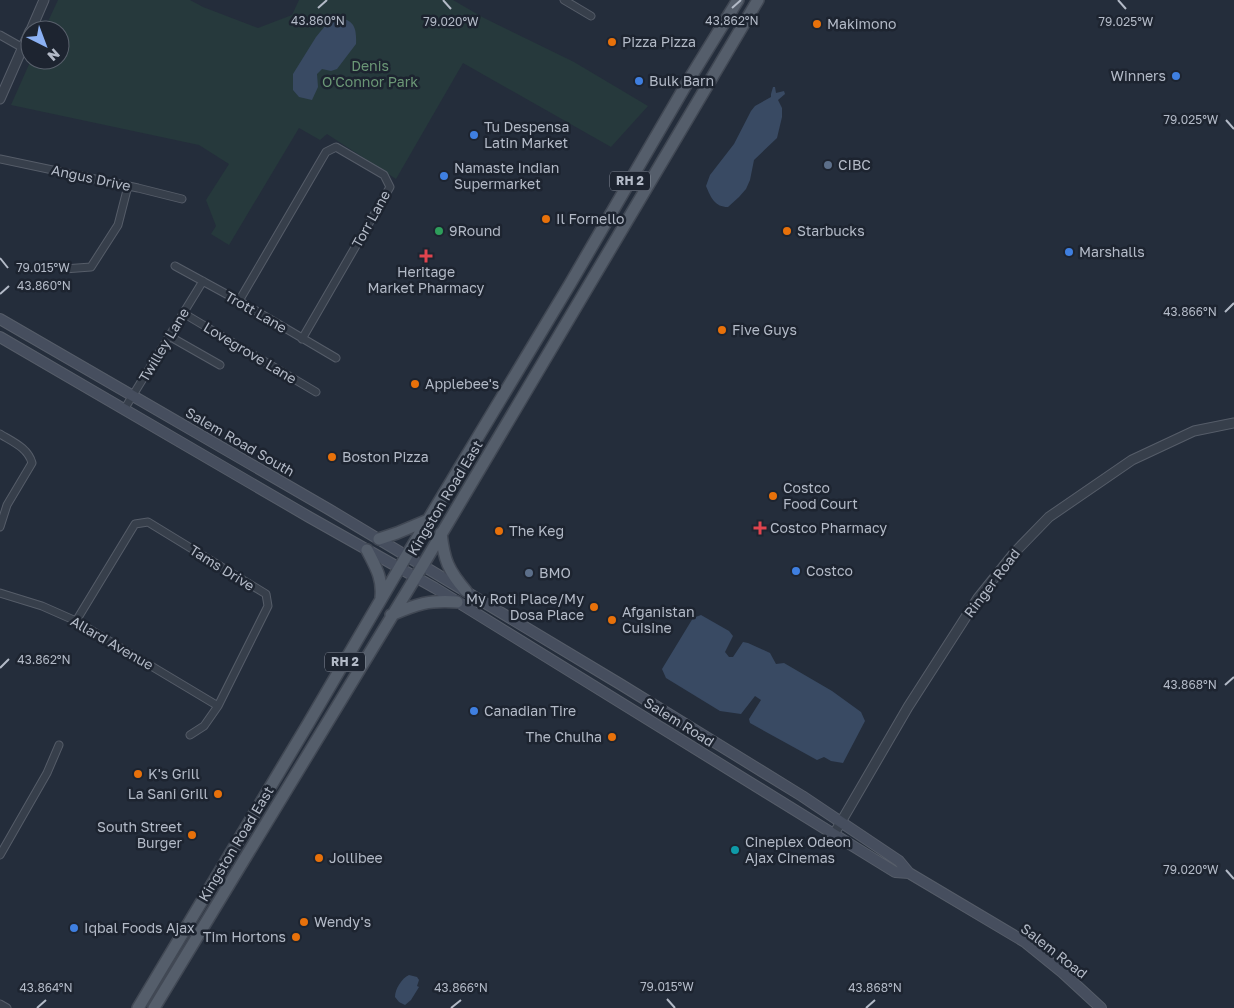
<svg xmlns="http://www.w3.org/2000/svg" width="1234" height="1008" viewBox="0 0 1234 1008" font-family="'Golos Text',sans-serif">
<style>
.green{fill:#26393c}
.water{fill:#394a63}
.lines{fill:none;stroke-linecap:round;stroke-linejoin:round}
.minor-casing{stroke:#565d69;stroke-width:9}
.tertiary-casing{stroke:#565d69;stroke-width:11}
.secondary-casing{stroke:#565d69;stroke-width:12}
.primary-casing{stroke:#414854;stroke-width:14}
.minor{stroke:#373f4b;stroke-width:7}
.tertiary{stroke:#373f4b;stroke-width:9}
.secondary{stroke:#464e5e;stroke-width:10}
.primary{stroke:#555e6b;stroke-width:11}
.ticks{fill:none;stroke:#b3bac7;stroke-width:2}
.food-dot{fill:#e8710a;stroke:#1d2430;stroke-width:2}
.shop-dot{fill:#3f7fe0;stroke:#1d2430;stroke-width:2}
.service-dot{fill:#5c6f8a;stroke:#1d2430;stroke-width:2}
.leisure-dot{fill:#2e9e5b;stroke:#1d2430;stroke-width:2}
.health-dot{fill:#e0444e;stroke:#1d2430;stroke-width:2}
.culture-dot{fill:#0f9aa8;stroke:#1d2430;stroke-width:2}
.labels{text-anchor:middle;stroke-width:5;stroke-linejoin:round;paint-order:stroke}
.shield{fill:#1d2430;stroke:#868d9a;stroke-width:1}
.shield-label{font-size:12px;font-weight:bold;fill:#b3bac7}
.poi-label{font-size:14px;fill:#b3bac7;stroke:#1d2430;text-anchor:start}
.park-label{font-size:14px;fill:#6b9776;stroke:#1d2430}
.street-label{font-size:14px;fill:#b3bac7;stroke:#1d2430}
.ticks-label{font-size:12px;text-anchor:middle;fill:#b3bac7;stroke:#1d2430;stroke-width:5;stroke-linejoin:round;paint-order:stroke}
</style>
<rect width="100%" height="100%" fill="#242d3b"/>
<!-- green -->
<path class="green" d="M58 0H190L203 7 258 28 292 15 299 0H453L484 18 574 62 648 106 611 147 463 63 396 179 327 134 320 140 299 128 229 245 211 234 216 226 206 200 229 164 199 145 11 105 31 60H60V30H44Z"/>
<!-- water -->
<path class="water" d="M334 15C352 21 357 23 356 44L337 69 331 71 322 69 317 74 318 87 312 100 299 97 293 90V74L316 37Z
M773 87H775L776 93 784 91 785 94 778 100 782 108V117L777 138 754 160 750 180 746 189 739 197 728 207C715 207 711 198 706 186L710 175 734 144 751 111 755 106 771 97V94Z
M701 615 729 631 733 636 725 652 729 657H733L743 642 748 643 770 653 776 664 784 663 832 691 861 712 865 721 843 763 831 761 824 757 817 760 750 723 749 719 761 700 755 696 741 714 720 711 666 678 662 669 693 618Z
M409 975 417 977 419 980 417 986 419 987 411 1000 405 1005 399 1002 395 997C395 989 402 978 409 975Z"/>
<g class="lines">
<!-- minor casing -->
<g class="minor-casing">
<path id="minor" d="M564 0 591 16
M0 35 23 48
M0 159 138 188 182 199
M175 266 239 301 336 358
M64 269 91 267 118 225 128 186
M239 301 326 152 336 147 384 175 390 187 302 339
M183 313 316 392
M169 336 220 365
M125 408 203 281
M0 434C13 442 28 448 32 463L7 505 0 527
M0 593 42 606 76 621 218 706
M76 621 135 524 148 522 266 594 268 606 218 706 204 726 190 735
M0 855 47 773 59 745
M0 1004 7 1008"/>
</g>
<!-- tertiary casing -->
<g class="tertiary-casing">
<path id="tertiary" d="M31 30 44 0
M0 99 30 31
M834 834 908 707 978 598 1015 552 1049 517 1132 460 1194 431 1234 423"/>
</g>
<!-- secondary casing -->
<g class="secondary-casing">
<path id="secondary" d="M0 319 330 510 620 684 802 796 899 861 909 873 1025 942 1062 972 1101 1008
M0 337 309 517 435 588 895 872 909 873"/>
</g>
<!-- primary casing -->
<g class="primary-casing">
<path id="primary" d="M441 533C444 560 448 570 466 591
M379 539 397 533 428 520
M367 550C375 566 383 578 381 597
M391 615C417 604 428 600 457 602
M138 1008 308 724 407 555 570 284 690 78 738 0
M154 1008 423 565 758 0"/>
</g>
<!-- minor -->
<use href="#minor" class="minor"/>
<!-- tertiary -->
<use href="#tertiary" class="tertiary"/>
<!-- secondary -->
<use href="#secondary" class="secondary"/>
<!-- primary -->
<use href="#primary" class="primary"/>
</g>
<!-- ticks -->
<path class="ticks" d="M443 0 451 9M1118 0 1126 9M318 8 327 0M732 8 741 0M1226 120 1234 129M0 258 8 268M0 294 9 286M1225 312 1234 303M0 668 9 659M1225 685 1234 677M1226 870 1234 879M667 999 675 1008M37 1008 46 1000M451 1008 461 1000M866 1008 875 1000"/>
<!-- markers -->
<g class="food-dot">
<circle cx="817" cy="24" r="5"/>
<circle cx="612" cy="42" r="5"/>
<circle cx="546" cy="219" r="5"/>
<circle cx="787" cy="231" r="5"/>
<circle cx="722" cy="330" r="5"/>
<circle cx="415" cy="384" r="5"/>
<circle cx="332" cy="457" r="5"/>
<circle cx="773" cy="496" r="5"/>
<circle cx="499" cy="531" r="5"/>
<circle cx="594" cy="607" r="5"/>
<circle cx="612" cy="620" r="5"/>
<circle cx="612" cy="737" r="5"/>
<circle cx="138" cy="774" r="5"/>
<circle cx="218" cy="794" r="5"/>
<circle cx="192" cy="835" r="5"/>
<circle cx="319" cy="858" r="5"/>
<circle cx="304" cy="922" r="5"/>
<circle cx="296" cy="937" r="5"/>
</g>
<g class="shop-dot">
<circle cx="1176" cy="76" r="5"/>
<circle cx="639" cy="81" r="5"/>
<circle cx="474" cy="135" r="5"/>
<circle cx="444" cy="176" r="5"/>
<circle cx="1069" cy="252" r="5"/>
<circle cx="796" cy="571" r="5"/>
<circle cx="474" cy="711" r="5"/>
<circle cx="74" cy="928" r="5"/>
</g>
<g class="service-dot">
<circle cx="828" cy="165" r="5"/>
<circle cx="529" cy="573" r="5"/>
</g>
<circle class="leisure-dot" cx="439" cy="231" r="5"/>
<g class="health-dot">
<path d="M423.5 248.5h5v5h5v5h-5v5h-5v-5h-5v-5h5z"/>
<path d="M757.5 520.5h5v5h5v5h-5v5h-5v-5h-5v-5h5z"/>
</g>
<circle class="culture-dot" cx="735" cy="850" r="5"/>
<g class="labels">
<!-- shield labels -->
<g class="shield">
<rect x="610" y="171.5" width="40" height="19" rx="4"/>
<rect x="325" y="652.5" width="40" height="19" rx="4"/>
</g>
<g class="shield-label">
<text x="630" y="185">RH 2</text>
<text x="345" y="666">RH 2</text>
</g>
<!-- poi labels -->
<g class="poi-label">
<text x="827" y="29">Makimono</text>
<text x="622" y="47">Pizza Pizza</text>
<text x="1166" y="81" text-anchor="end">Winners</text>
<text x="649" y="86">Bulk Barn</text>
<text x="484" y="132">Tu Despensa<tspan x="484" dy="16">Latin Market</tspan></text>
<text x="838" y="170">CIBC</text>
<text x="454" y="173">Namaste Indian<tspan x="454" dy="16">Supermarket</tspan></text>
<text x="556" y="224">Il Fornello</text>
<text x="449" y="236">9Round</text>
<text x="797" y="236">Starbucks</text>
<text x="1079" y="257">Marshalls</text>
<text x="426" y="277" text-anchor="middle">Heritage<tspan x="426" dy="16">Market Pharmacy</tspan></text>
<text x="732" y="335">Five Guys</text>
<text x="425" y="389">Applebee's</text>
<text x="342" y="462">Boston Pizza</text>
<text x="783" y="493">Costco<tspan x="783" dy="16">Food Court</tspan></text>
<text x="770" y="533">Costco Pharmacy</text>
<text x="509" y="536">The Keg</text>
<text x="806" y="576">Costco</text>
<text x="539" y="578">BMO</text>
<text x="584" y="604" text-anchor="end">My Roti Place/My<tspan x="584" dy="16">Dosa Place</tspan></text>
<text x="622" y="617">Afganistan<tspan x="622" dy="16">Cuisine</tspan></text>
<text x="484" y="716">Canadian Tire</text>
<text x="602" y="742" text-anchor="end">The Chulha</text>
<text x="148" y="779">K's Grill</text>
<text x="208" y="799" text-anchor="end">La Sani Grill</text>
<text x="182" y="832" text-anchor="end">South Street<tspan x="182" dy="16">Burger</tspan></text>
<text x="745" y="847">Cineplex Odeon<tspan x="745" dy="16">Ajax Cinemas</tspan></text>
<text x="329" y="863">Jollibee</text>
<text x="314" y="927">Wendy's</text>
<text x="84" y="933">Iqbal Foods Ajax</text>
<text x="286" y="942" text-anchor="end">Tim Hortons</text>
</g>
<!-- park labels -->
<g class="park-label">
<text x="370" y="71">Denis<tspan x="370" dy="16">O'Connor Park</tspan></text>
</g>
<!-- street labels -->
<g class="street-label">
<text transform="translate(91 178) rotate(12)" y="5">Angus Drive</text>
<text transform="translate(371 219) rotate(-61)" y="5">Torr Lane</text>
<text transform="translate(256 312) rotate(30)" y="5">Trott Lane</text>
<text transform="translate(164 345) rotate(-59)" y="5">Twilley Lane</text>
<text transform="translate(250 353) rotate(31)" y="5">Lovegrove Lane</text>
<text transform="translate(240 442) rotate(30)" y="5">Salem Road South</text>
<text transform="translate(445 498) rotate(-59)" y="5">Kingston Road East</text>
<text transform="translate(222 568) rotate(32)" y="5">Tams Drive</text>
<text transform="translate(992 583) rotate(-53)" y="5">Ringer Road</text>
<text transform="translate(112 643) rotate(30)" y="5">Allard Avenue</text>
<text transform="translate(679 722) rotate(32)" y="5">Salem Road</text>
<text transform="translate(236 844) rotate(-59)" y="5">Kingston Road East</text>
<text transform="translate(1054 951) rotate(38)" y="5">Salem Road</text>
</g>
</g>
<g class="ticks-label">
<text x="318" y="25">43.860°N</text>
<text x="732" y="25">43.862°N</text>
<text x="451" y="26">79.020°W</text>
<text x="1126" y="26">79.025°W</text>
<text x="1191" y="124">79.025°W</text>
<text x="43" y="272">79.015°W</text>
<text x="44" y="290">43.860°N</text>
<text x="1190" y="316">43.866°N</text>
<text x="44" y="664">43.862°N</text>
<text x="1190" y="689">43.868°N</text>
<text x="1191" y="874">79.020°W</text>
<text x="667" y="991">79.015°W</text>
<text x="46" y="992">43.864°N</text>
<text x="461" y="992">43.866°N</text>
<text x="875" y="992">43.868°N</text>
</g>
<!-- north arrow -->
<g transform="translate(45 45) rotate(138)"><circle r="24" fill="#1d2430" stroke="#59606c"/>
<path d="M0-4L9 19L0 12L-9 19Z" fill="#8bb1f3"/>
<text y="-8" font-size="14" font-weight="bold" text-anchor="middle" fill="#b3bac7">N</text>
</g>
</svg>
